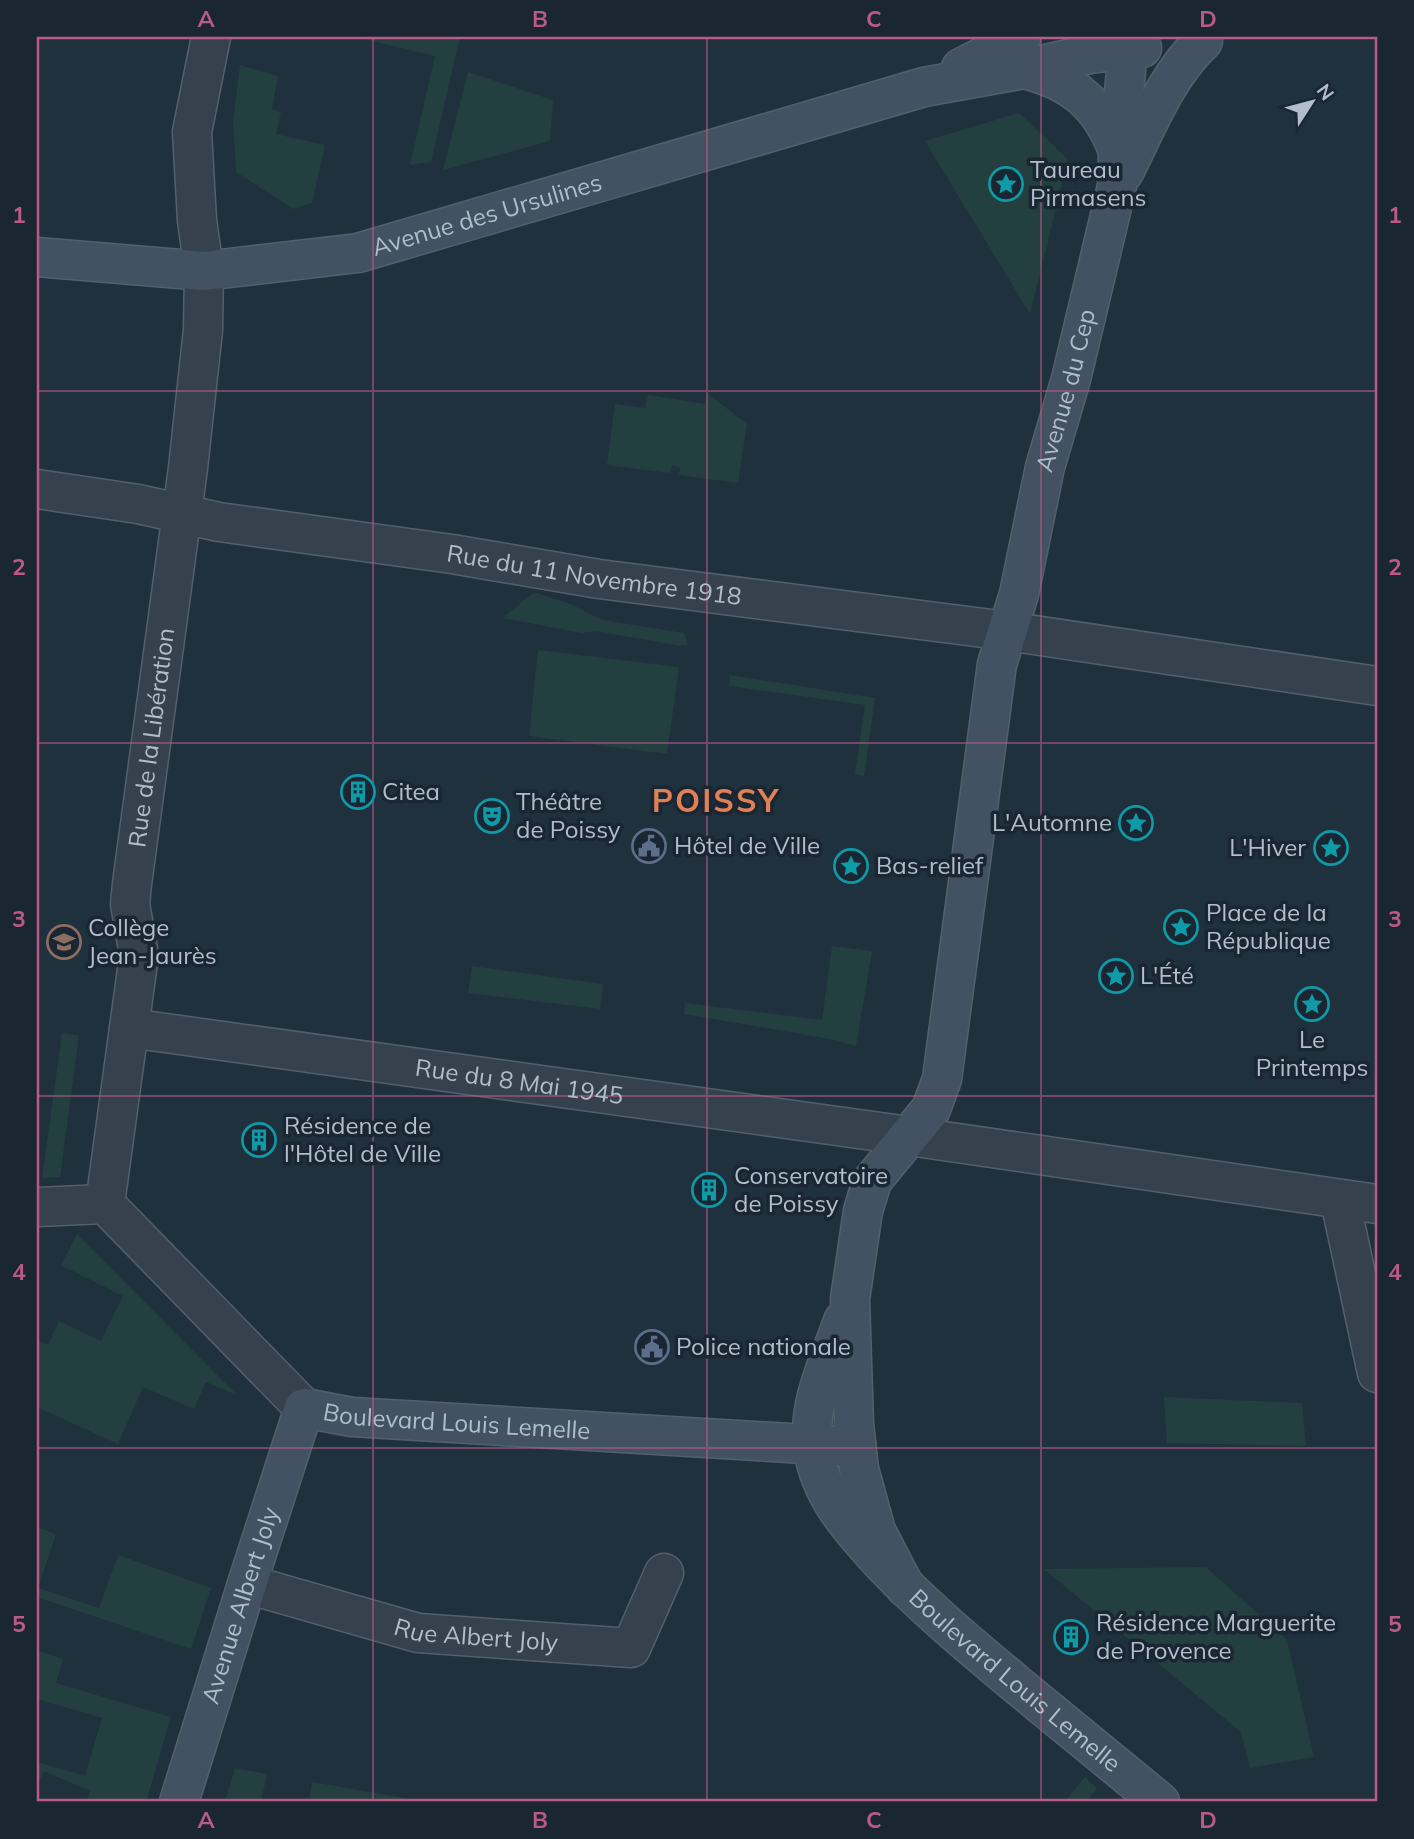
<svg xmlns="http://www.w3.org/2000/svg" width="1414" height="1839" viewBox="0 0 1414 1839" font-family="Mulish,sans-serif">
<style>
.green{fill:#233f3f}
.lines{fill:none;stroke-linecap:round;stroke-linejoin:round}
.street-casing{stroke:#53606c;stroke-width:41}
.secondary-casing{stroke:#53606c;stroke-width:41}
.street{stroke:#35424e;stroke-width:38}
.secondary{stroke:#425262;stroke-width:38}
.grid{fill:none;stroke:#bb5a87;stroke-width:2;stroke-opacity:0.55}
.labels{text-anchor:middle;stroke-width:7;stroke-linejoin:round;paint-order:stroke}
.poi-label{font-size:24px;fill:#b0bdca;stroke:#1a2733;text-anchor:start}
.street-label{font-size:24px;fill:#b0bdca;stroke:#1a2733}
.district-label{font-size:32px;font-weight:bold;letter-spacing:2px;fill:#df8056;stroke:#1a2733}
.neatline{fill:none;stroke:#bb5a87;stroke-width:2.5}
.grid-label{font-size:23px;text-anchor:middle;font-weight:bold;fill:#bb5a87}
</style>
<rect width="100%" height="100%" fill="#20313e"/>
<!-- green -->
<path class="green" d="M356 37H460L431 162 410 165 435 56Z
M240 65 278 76 272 109 281 112 276 134 325 145 312 203 293 209 236 172 233 121Z
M468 72 553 100 550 141 443 170Z
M1019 113 1068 159 1030 314 925 141Z
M707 393 747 424 738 483 679 475 680 467 672 465 670 473 607 465 615 404 645 408 648 395 705 404Z
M534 592 571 604 598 618 609 621 684 633 688 645 681 646 596 631 582 633 503 618Z
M538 650 679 667 667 754 529 736Z
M730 675 875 698 864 776 855 774 865 705 729 686Z
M832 946 872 951 856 1046 830 1039 684 1014 685 1003 822 1020Z
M472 966 603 984 600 1009 468 993Z
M62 1033 79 1035 60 1177 42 1178Z
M77 1234 237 1395 206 1382 194 1409 143 1387 118 1444 37 1407V1340L48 1345 59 1321 101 1341 123 1296 61 1265Z
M1164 1397 1302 1403 1306 1446 1167 1443Z
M37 1527 56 1534 38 1588 99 1608 118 1555 211 1588 191 1649 37 1597Z
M1206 1567 1287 1640 1314 1757 1250 1768 1241 1732 1044 1569Z
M37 1650 63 1659 56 1683 171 1717 146 1802H86L90 1791 44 1771 37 1787V1762L85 1776 102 1718 37 1699Z
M235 1768 267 1774 261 1802H225Z
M1085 1777 1097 1788 1086 1802H1064Z
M312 1782 428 1802H309Z"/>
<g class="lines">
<!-- street casing -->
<g class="street-casing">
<g id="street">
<path id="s1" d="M37 489 138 504 219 522 452 554 599 579 1007 631 1377 686"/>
<path id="s2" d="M129 1028 909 1136 1377 1204"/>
<path d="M1340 1200 1377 1373"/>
<path id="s3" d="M105 1204 139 955 130 904 132 884 188 468 203 330 204 271 197 220 192 132 211 37"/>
<path d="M105 1204 304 1408"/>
<path d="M37 1207 105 1204"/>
<path id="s4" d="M247 1584 418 1633 631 1648 664 1573"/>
</g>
</g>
<!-- secondary casing -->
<g class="secondary-casing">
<g id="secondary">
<path d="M961 68 1021 37"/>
<path d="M1024 69C1073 81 1100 104 1118 151"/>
<path d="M1124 172C1147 127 1166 76 1203 41"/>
<path id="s5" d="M37 257 204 271 358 253 924 87 1024 69 1090 54 1142 48"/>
<path id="s6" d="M843 1321C829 1361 807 1405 813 1448 820 1497 852 1530 883 1564 926 1609 973 1648 1021 1688 1067 1726 1113 1764 1160 1802"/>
<path id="s7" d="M905 1587 876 1531 859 1469 854 1424 850 1299 863 1211 872 1181 931 1109 942 1079 997 664 1019 594 1045 467 1071 379 1117 186 1118 151 1126 72V62L1118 37"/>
<path id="s8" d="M179 1802 247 1584 304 1408 352 1417 856 1447"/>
</g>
</g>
<!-- street -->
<use href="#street" class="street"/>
<!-- secondary -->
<use href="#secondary" class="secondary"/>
</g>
<!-- grid -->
<path class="grid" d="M373 37V1802M707 37V1802M1041 37V1802M37 391H1377M37 743H1377M37 1096H1377M37 1448H1377"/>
<!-- icons -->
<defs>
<g id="sight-ring" transform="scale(1.75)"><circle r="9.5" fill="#1a2733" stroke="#0f9aa8" stroke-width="1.5"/><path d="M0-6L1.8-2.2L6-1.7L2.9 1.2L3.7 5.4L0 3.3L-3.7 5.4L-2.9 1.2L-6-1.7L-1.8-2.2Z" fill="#0f9aa8"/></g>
<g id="building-ring" transform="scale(1.75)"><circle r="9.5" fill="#1a2733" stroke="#0f9aa8" stroke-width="1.5"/><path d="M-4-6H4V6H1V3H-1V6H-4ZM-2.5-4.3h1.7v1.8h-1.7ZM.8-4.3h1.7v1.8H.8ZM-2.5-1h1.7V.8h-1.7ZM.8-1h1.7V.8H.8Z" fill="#0f9aa8"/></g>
<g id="theatre-ring" transform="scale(1.75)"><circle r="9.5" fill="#1a2733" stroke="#0f9aa8" stroke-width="1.5"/><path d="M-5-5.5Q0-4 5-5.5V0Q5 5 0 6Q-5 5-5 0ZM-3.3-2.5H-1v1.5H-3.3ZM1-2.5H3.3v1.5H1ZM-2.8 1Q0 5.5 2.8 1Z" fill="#0f9aa8"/></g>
<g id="civic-ring" transform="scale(1.75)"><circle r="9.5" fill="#1a2733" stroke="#5c6f8a" stroke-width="1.5"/><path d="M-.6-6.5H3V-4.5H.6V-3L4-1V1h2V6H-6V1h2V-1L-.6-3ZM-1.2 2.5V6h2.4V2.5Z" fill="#5c6f8a"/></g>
<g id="school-ring" transform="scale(1.75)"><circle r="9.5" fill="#1a2733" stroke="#8d6e63" stroke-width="1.5"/><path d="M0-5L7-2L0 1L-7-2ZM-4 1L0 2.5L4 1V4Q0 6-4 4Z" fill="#8d6e63"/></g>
</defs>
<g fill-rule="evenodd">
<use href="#sight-ring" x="1006" y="184"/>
<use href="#building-ring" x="358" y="792"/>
<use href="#theatre-ring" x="492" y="816"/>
<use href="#sight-ring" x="1136" y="823"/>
<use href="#civic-ring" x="649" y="846"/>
<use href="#sight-ring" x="1331" y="848"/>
<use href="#sight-ring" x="851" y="866"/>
<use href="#sight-ring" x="1181" y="927"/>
<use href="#school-ring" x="64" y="942"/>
<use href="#sight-ring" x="1116" y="976"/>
<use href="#sight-ring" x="1312" y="1004"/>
<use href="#building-ring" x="259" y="1140"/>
<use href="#building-ring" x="709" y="1190"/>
<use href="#civic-ring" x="652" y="1347"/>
<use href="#building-ring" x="1071" y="1637"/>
</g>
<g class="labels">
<!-- poi labels -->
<g class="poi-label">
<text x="1030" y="178">Taureau<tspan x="1030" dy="28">Pirmasens</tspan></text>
<text x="382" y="800">Citea</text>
<text x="516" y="810">Théâtre<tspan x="516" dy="28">de Poissy</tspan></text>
<text x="1112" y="831" text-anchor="end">L'Automne</text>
<text x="674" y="854">Hôtel de Ville</text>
<text x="1306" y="856" text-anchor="end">L'Hiver</text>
<text x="876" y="874">Bas-relief</text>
<text x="1206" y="921">Place de la<tspan x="1206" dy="28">République</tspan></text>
<text x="88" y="936">Collège<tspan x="88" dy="28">Jean-Jaurès</tspan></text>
<text x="1140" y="984">L'Été</text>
<text x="1312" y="1048" text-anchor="middle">Le<tspan x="1312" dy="28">Printemps</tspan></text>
<text x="284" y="1134">Résidence de<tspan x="284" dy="28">l'Hôtel de Ville</tspan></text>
<text x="734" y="1184">Conservatoire<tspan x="734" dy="28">de Poissy</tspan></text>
<text x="676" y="1355">Police nationale</text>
<text x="1096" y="1631">Résidence Marguerite<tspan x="1096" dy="28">de Provence</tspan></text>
</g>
<!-- street labels -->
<g class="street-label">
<text dy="8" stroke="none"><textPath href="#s5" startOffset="457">Avenue des Ursulines</textPath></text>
<text dy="8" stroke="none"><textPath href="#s7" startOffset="1244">Avenue du Cep</textPath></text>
<text dy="8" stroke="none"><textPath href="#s1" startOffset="564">Rue du 11 Novembre 1918</textPath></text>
<text dy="8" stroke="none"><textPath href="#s3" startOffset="471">Rue de la Libération</textPath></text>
<text dy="8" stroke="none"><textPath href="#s2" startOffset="394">Rue du 8 Mai 1945</textPath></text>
<text dy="8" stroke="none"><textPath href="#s8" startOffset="567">Boulevard Louis Lemelle</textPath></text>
<text dy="8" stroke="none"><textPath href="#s8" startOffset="206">Avenue Albert Joly</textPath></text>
<text dy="8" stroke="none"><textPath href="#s4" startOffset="236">Rue Albert Joly</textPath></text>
<text dy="8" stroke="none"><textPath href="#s6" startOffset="446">Boulevard Louis Lemelle</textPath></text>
</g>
<!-- district labels -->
<g class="district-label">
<text x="716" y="812">POISSY</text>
</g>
</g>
<!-- border -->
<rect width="1414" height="1839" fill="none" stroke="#1a2733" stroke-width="77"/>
<!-- north arrow -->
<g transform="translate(1312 102) rotate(54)" stroke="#1a2733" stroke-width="5" paint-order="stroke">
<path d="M0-5L12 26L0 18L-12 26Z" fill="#b0bdca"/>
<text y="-10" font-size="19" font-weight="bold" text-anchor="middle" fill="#b0bdca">N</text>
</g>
<rect x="38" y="38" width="1338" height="1762" class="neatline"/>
<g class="grid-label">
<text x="206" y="27">A</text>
<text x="540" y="27">B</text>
<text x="874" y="27">C</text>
<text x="1208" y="27">D</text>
<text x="19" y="223">1</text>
<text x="1395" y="223">1</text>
<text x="19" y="575">2</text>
<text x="1395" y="575">2</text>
<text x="19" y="927">3</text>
<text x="1395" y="927">3</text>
<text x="19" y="1280">4</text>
<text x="1395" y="1280">4</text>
<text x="19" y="1632">5</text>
<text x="1395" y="1632">5</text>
<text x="206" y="1828">A</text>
<text x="540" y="1828">B</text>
<text x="874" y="1828">C</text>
<text x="1208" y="1828">D</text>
</g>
</svg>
